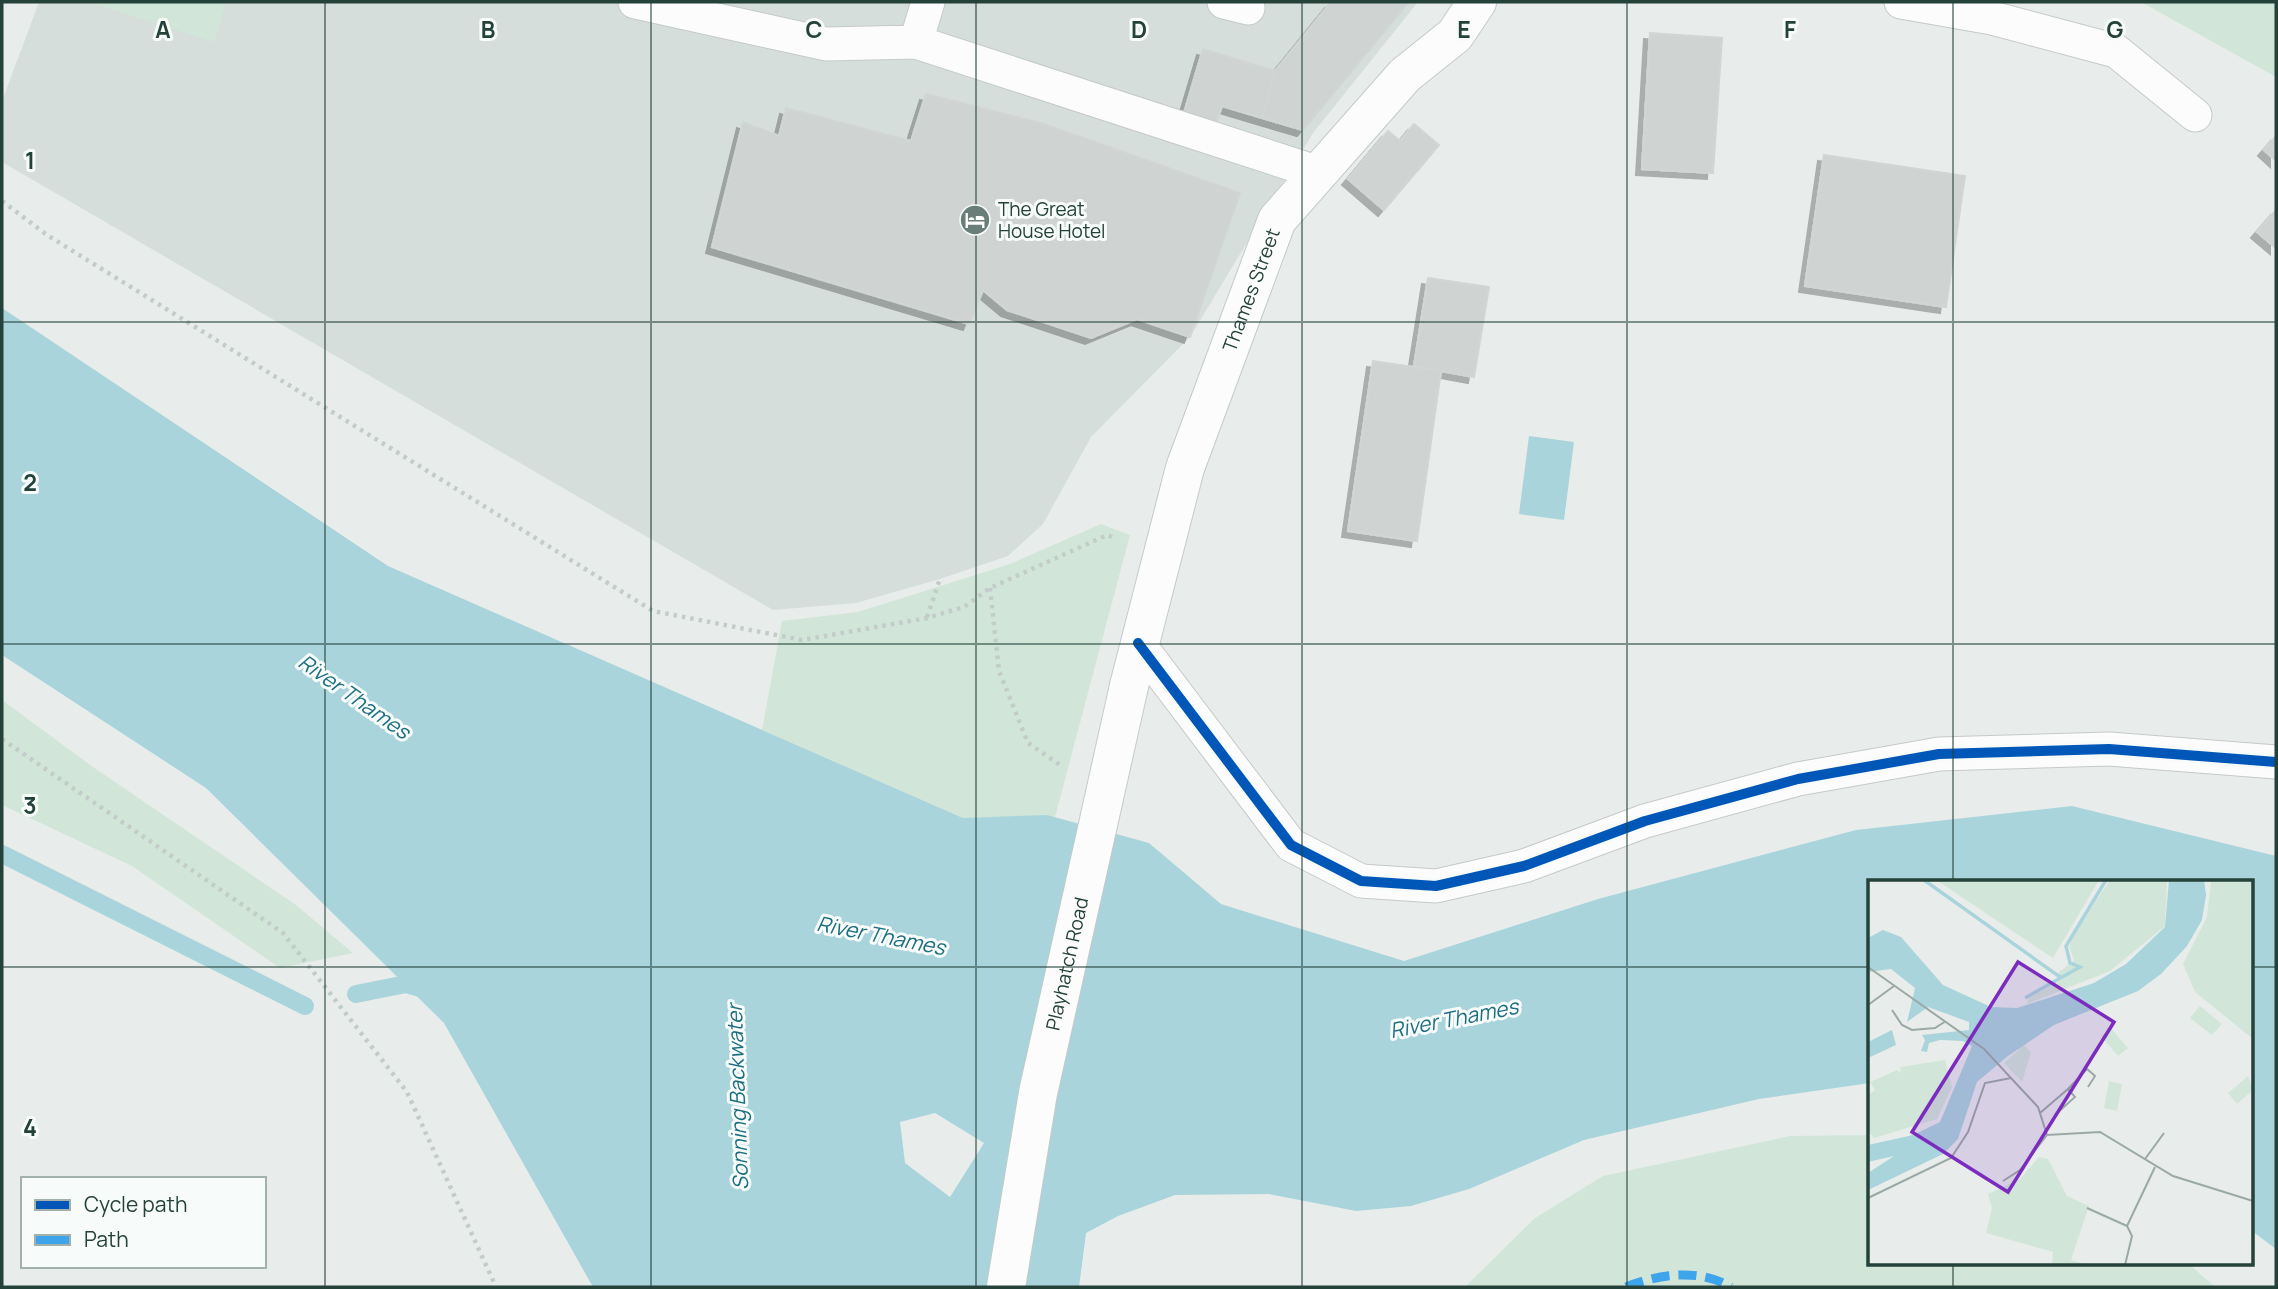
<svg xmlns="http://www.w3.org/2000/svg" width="2278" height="1289" viewBox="0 0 2278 1289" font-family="Manrope,sans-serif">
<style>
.built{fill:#d6dedb}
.green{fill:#d1e6d8}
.water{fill:#a9d4db;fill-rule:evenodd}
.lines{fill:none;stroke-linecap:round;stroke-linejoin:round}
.stream{stroke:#a9d4db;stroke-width:18}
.building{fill:#cfd4d2;stroke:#d1d6d4;stroke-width:2;filter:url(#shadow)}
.lane-casing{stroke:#c5cac8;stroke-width:35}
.secondary-casing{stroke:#c3cbc8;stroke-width:40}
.path{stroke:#c3ccca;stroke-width:4.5;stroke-dasharray:3.5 5;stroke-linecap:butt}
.lane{stroke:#fcfcfc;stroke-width:33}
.secondary{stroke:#fcfcfc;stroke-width:38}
.secondary-bridge-casing{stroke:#c3cbc8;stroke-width:40;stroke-linecap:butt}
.secondary-bridge{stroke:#fcfcfc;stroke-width:38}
.quiet{stroke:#3ea4ec;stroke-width:9;stroke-dasharray:18 9;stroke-linecap:butt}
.cycleway-casing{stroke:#f7fbf9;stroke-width:15}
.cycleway{stroke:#0057b8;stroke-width:10}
.grid{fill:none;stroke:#24423a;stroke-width:2;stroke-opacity:0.55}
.labels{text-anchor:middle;stroke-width:6;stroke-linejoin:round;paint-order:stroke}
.poi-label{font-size:19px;fill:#24423a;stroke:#f7fbf9;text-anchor:start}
.street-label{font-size:19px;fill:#24423a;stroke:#f7fbf9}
.water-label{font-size:21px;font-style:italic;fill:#1c6f80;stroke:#f7fbf9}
.inset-river{fill:none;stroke:#a9d4db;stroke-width:3.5}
.inset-road{fill:none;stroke:#9aa9a4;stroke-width:2}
.view{fill:#7b2cbf;fill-opacity:0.15;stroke:#7b2cbf;stroke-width:3.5}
.inset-edge{fill:none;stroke:#24423a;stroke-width:3.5}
.grid-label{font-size:23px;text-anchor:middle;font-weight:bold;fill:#24423a;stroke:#f7fbf9;stroke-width:6;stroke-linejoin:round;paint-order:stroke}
</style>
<defs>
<filter id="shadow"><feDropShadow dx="-6" dy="6" stdDeviation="0" flood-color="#0004"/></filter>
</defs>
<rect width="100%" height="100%" fill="#e8edeb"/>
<!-- built -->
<path class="built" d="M39 2H1418L1313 133 1190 337 1091 437 1043 524 1008 556 940 579 856 603 773 610 2 162V101Z"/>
<!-- green -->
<path class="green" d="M89 2H226L214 42Z
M2141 2H2276V77Z
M1101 524 1130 535 1055 817 963 818 762 730 782 621 858 612 1010 564Z
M2 700 93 767 296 905 353 953 280 968 132 866 2 805Z
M1870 1135V1263H2188L2215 1287H1465L1535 1218 1603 1176 1790 1136Z"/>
<!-- water -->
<path class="water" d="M2 308 388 566 963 818 1047 815 1149 843 1221 904 1404 961 1598 899 1856 830 2072 806 2276 856V1249L2252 1231V881H1870V1083L1759 1099 1584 1140 1469 1189 1411 1206 1356 1211 1269 1194 1175 1195 1118 1216 1086 1233 1079 1287H593L444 1023 206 788 2 655ZM935 1113 984 1143 950 1197 905 1163 900 1122Z
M1529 436 1574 442 1564 520 1519 514Z"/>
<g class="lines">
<!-- stream -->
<path class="stream" d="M2 854 305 1006
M356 994 406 984 428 990"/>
</g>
<!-- building -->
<path class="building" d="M1331 2H1409L1303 130 1262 118 1275 71Z
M1650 33 1722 38 1713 173 1642 169Z
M1203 49 1275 71 1262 118 1222 106 1215 126 1183 116Z
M926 94 1041 123 1240 193 1190 337 1137 319 1091 338 1007 310 983 290 969 324 712 247 743 122 779 136 786 108 911 141Z
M1414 124 1439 145 1384 210 1348 179 1388 131 1400 141Z
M2276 136V161L2264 150Z
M1824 155 1965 176 1946 307 1805 286Z
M2276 210V248L2257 232Z
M1428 278 1489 287 1474 377 1414 366Z
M1373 361 1441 371 1417 541 1348 531Z"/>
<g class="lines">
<!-- lane casing -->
<g class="lane-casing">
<path id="lane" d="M635 2 826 44 916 42
M928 2 916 42 1319 173
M1224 2 1248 8
M1901 2 1992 18 2116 51 2195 115
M1138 643 1291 845 1361 881 1436 886 1524 866 1645 821 1798 779 1939 754 2109 749 2276 762"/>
</g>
<!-- secondary casing -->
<g class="secondary-casing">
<g id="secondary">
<path id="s1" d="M1129 686 1185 468 1277 220 1405 75 1455 35 1477 2"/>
</g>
</g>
<!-- path -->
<path class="path" d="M2 201 47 235 653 611 802 640 927 618 964 607 990 588 1107 535 1115 538
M990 588 999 671 1028 743 1060 765
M927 617 940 579
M2 739 283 933 407 1092 496 1287"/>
<!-- lane -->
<use href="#lane" class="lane"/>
<!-- secondary -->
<use href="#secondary" class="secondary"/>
<!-- secondary-bridge casing -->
<g class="secondary-bridge-casing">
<g id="secondary-bridge">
<path id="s2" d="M1006 1287 1038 1093 1129 686"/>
</g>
</g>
<!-- secondary-bridge -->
<use href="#secondary-bridge" class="secondary-bridge"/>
<!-- quiet -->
<path class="quiet" d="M1626 1287C1659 1274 1699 1268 1731 1287"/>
<!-- cycleway casing -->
<g class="cycleway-casing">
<path id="cycleway" d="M1138 643 1291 845 1361 881 1436 886 1524 866 1645 821 1798 779 1939 754 2109 749 2276 762"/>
</g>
<!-- cycleway -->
<use href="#cycleway" class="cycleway"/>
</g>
<!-- grid -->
<path class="grid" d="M325 2V1287M651 2V1287M976 2V1287M1302 2V1287M1627 2V1287M1953 2V881M2 322H2276M2 644H2276M2 967H1870M2252 967H2276M1953 1263V1287"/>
<!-- icons -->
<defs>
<g id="hotel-disc" transform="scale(1.575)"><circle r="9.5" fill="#697e78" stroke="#f7fbf9"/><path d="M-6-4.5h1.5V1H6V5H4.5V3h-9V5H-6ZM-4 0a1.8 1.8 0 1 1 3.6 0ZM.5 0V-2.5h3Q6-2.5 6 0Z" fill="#fff"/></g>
</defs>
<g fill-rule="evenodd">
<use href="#hotel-disc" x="975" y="220"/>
</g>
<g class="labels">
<!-- poi labels -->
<g class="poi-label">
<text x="998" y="216">The Great<tspan x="998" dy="22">House Hotel</tspan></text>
</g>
<!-- street labels -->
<g class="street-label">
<text dy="7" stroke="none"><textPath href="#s1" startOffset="415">Thames Street</textPath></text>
<text dy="7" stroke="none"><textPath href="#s2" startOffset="329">Playhatch Road</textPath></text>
</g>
<!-- water labels -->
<g class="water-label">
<text transform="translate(354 697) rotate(35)" y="7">River Thames</text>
<text transform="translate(881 936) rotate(11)" y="7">River Thames</text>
<text transform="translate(1454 1019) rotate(-11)" y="7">River Thames</text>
<text transform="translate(738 1097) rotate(-92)" y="7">Sonning Backwater</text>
</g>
</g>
<!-- overview -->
<g transform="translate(1868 880)">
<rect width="385" height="385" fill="#e8edeb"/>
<path d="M68 0H231L185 78ZM242 0H299L297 46 242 91 159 124 161 118 195 99 190 93 206 80 201 66 208 51ZM343 0H385V159L327 112 315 84 339 37ZM332 126 354 144 344 155 322 138ZM243 148 260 168 250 176 233 156ZM156 165 163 172 154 202 136 183ZM77 180 84 207 69 239 6 258 0 251V215L7 210 2 202 29 190 33 193 32 187ZM380 196 385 210 369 224 360 213ZM241 201 254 204 249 231 236 228ZM171 277 180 279 199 316 221 326 203 380 220 385H184L185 372 118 353 124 328 120 314 152 299Z" fill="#d1e6d8"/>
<path d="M301 0H336L338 15 334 40 319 66 293 94 270 111 186 145 140 176 109 202 90 259 75 274 0 310V293L26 276 0 282V265L45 255 72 242 104 166 95 161 72 160 61 163 59 172 53 171 57 160 54 155 101 150V142L60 127 39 142 47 108 23 89 0 92V58L15 50 33 57 75 105 123 127 149 128 226 103 258 84 297 47ZM24 150 28 165 0 178V162Z" fill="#a9d4db"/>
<path class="inset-river" d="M56 0 192 97M157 118 212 87 202 83 198 66 238 0"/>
<path class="inset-road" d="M0 87 116 169 170 227 179 255 232 252 305 296 385 321M0 125 26 106M24 130 34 145 44 150 67 148 78 141M200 209 219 189 227 196 220 207M172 233 200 209 207 217 187 235M277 279 296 253M135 301 152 290 179 255M0 318 83 278 100 252 117 203 143 198M219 328 259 346M259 346 287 287M257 385 264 356 259 346"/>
<path class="view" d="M150 82 246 142 140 312 44 252Z"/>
<rect width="385" height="385" class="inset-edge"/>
</g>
<g class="grid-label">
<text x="163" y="38">A</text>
<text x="488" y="38">B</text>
<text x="814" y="38">C</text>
<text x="1139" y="38">D</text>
<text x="1464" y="38">E</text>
<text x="1790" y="38">F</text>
<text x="2115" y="38">G</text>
<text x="30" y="169">1</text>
<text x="30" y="491">2</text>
<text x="30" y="814">3</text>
<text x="30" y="1136">4</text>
</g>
<!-- border -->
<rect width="2278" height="1289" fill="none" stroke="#24423a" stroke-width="7"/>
<!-- legend -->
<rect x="21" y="1177" width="245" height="91" fill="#f7fbf9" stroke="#a3b1ad" stroke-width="2"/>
<rect x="35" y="1200" width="35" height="10" fill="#0057b8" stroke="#a3b1ad" stroke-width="2"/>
<text x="84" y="1212" font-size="21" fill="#24423a">Cycle path</text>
<rect x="35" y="1235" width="35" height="10" fill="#3ea4ec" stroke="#a3b1ad" stroke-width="2"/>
<text x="84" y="1247" font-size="21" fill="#24423a">Path</text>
</svg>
